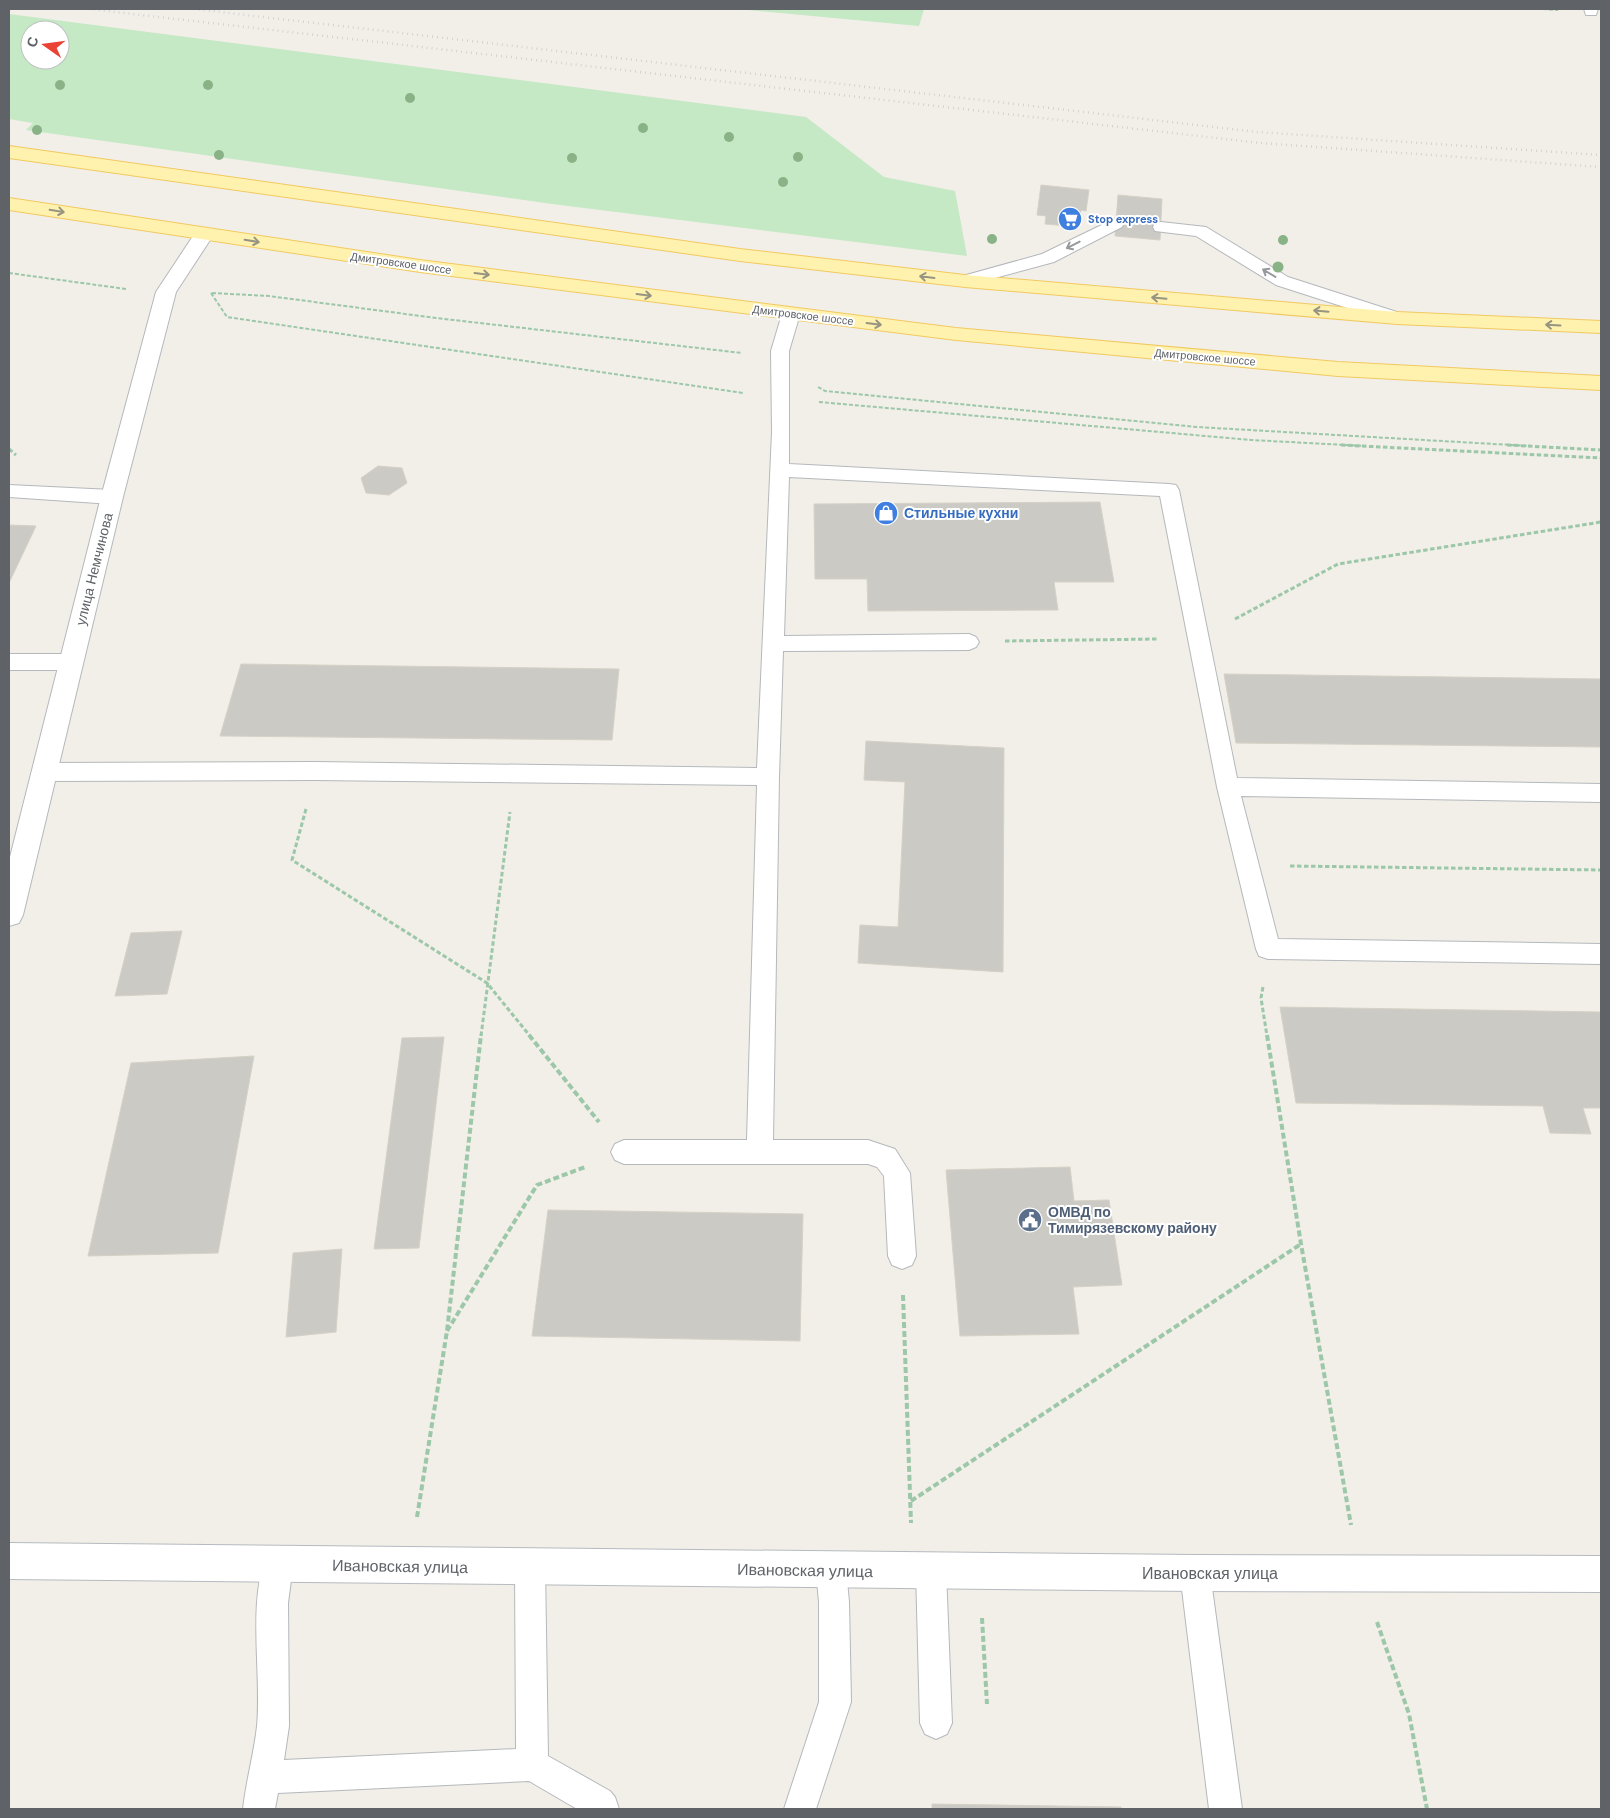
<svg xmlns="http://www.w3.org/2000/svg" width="1610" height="1818" viewBox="0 0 1610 1818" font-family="'DM Sans',sans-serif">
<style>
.green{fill:#c5e8c5;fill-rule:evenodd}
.building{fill:#cccac5;stroke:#d6d1c6}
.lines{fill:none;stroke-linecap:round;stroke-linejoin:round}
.lane-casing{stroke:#b5b8bc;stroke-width:2}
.street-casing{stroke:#b5b8bc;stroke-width:2}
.secondary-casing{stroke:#b6babf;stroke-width:2}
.primary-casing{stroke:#f2c960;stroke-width:2}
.path-far2{stroke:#9cc7a9;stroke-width:2;stroke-dasharray:4 2;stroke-linecap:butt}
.path-far1{stroke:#9cc7a9;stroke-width:3;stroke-dasharray:4.5 2.5;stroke-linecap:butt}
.path{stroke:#9cc7a9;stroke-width:4;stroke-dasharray:6 3;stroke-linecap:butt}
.lane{fill:#fff;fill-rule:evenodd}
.street{fill:#fff;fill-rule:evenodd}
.secondary{fill:#fff;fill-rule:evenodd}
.primary{fill:#fff2af;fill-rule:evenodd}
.rail{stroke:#b6b7b8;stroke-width:2.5;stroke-dasharray:0.5 4.5;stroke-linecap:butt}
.tree{fill:#89b387}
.oneway{stroke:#979581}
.oneway2{stroke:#979a9d}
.labels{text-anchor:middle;stroke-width:4;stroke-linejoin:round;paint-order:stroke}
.far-shop-label{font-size:11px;font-weight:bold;fill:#366cbe;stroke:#fff;text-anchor:start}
.far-street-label{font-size:11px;fill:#5f6368;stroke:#fff}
.shop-label{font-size:14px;font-weight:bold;fill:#366cbe;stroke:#fff;text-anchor:start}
.street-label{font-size:14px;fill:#5f6368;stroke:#fff}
.service-label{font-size:14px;font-weight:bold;fill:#4e5e75;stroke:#fff;text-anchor:start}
.near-street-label{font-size:16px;fill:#5f6368;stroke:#fff}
</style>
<rect width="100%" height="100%" fill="#f1efe8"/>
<!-- green -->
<path class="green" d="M738 9H924L919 26Z
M9 14 806 117 884 177 955 191 967 256 552 204 26 130 33 123 9 119ZM30 30H60V60H30Z"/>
<!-- building -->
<path class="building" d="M1041 185 1089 190 1086 211 1081 210 1079 227 1045 224 1046 216 1037 215Z
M1118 195 1162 199 1160 240 1115 236Z
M378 466 402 468 407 483 389 495 366 493 361 478Z
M1100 502 1114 582H1054L1058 610 868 611 867 579H815L814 504Z
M9 525 36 526 9 583Z
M241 664 619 669 612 740 220 736Z
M1224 674 1601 679V747L1236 743Z
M866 741 1004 748 1003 972 858 963 860 925 898 927 905 782 864 780Z
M182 931 167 994 115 996 131 933Z
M1280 1007 1601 1012V1108H1583L1591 1134 1550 1133 1543 1106 1296 1103Z
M444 1037 419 1248 374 1249 402 1038Z
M254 1056 218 1253 88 1256 131 1063Z
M1070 1167 1074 1201 1109 1200 1122 1285 1073 1287 1079 1334 960 1336 946 1170Z
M548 1210 803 1214 800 1341 532 1336Z
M342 1249 336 1332 286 1337 293 1253Z
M932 1804 1121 1807V1809H932Z"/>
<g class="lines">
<!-- lane casing -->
<g class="lane-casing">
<path id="lane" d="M1584 9H1598L1596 15H1586Z
M1116 218 1122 219 1124 223 1122 227 1054 262 965 286 959 285 956 281 959 277 1042 254Z
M1161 222 1206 227 1288 277 1403 314 1406 318 1403 322 1397 323 1391 322 1276 285 1196 236 1155 231 1153 227 1155 223Z
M791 309 797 310 800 314 789 351V464L1169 484 1176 485 1179 490 1237 778 1601 784V802L1241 796 1278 939 1601 944V964L1268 959 1259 956 1256 949 1217 787 1160 496 789 477 784 636 969 634 976 637 979 642 976 647 969 650 783 651 779 777 773 1140H868L895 1149 910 1173 916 1256 912 1265 902 1269 892 1265 888 1256 884 1176 877 1167 868 1164H624L615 1160 611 1152 615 1144 624 1140H747L757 785 315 780 45 781 37 778 34 772 37 766 45 763 315 762 757 768 772 432 771 351 782 314 785 310Z
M9 485 112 490 119 492 122 497 119 502 112 504 9 497Z
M9 654H71L78 657 82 662 78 667 71 670H9Z
M278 1550 289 1554 293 1565 288 1603 289 1726 284 1760 516 1749 515 1567 519 1556 530 1552 541 1556 545 1567 548 1756 610 1791 615 1797 619 1809H577L529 1781 278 1793 275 1809H243C246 1781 254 1754 257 1726 262 1673 247 1603 267 1554Z
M831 1555 842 1559 846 1570 849 1602 851 1702 816 1809H784L819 1702V1602L816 1570 820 1559Z
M931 1556 942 1560 946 1571 952 1723 947 1734 936 1739 925 1734 920 1723 916 1571 920 1560Z
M1195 1558 1206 1562 1210 1573 1242 1809H1209L1180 1573 1184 1562Z"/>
</g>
<!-- street casing -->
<g class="street-casing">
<path id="street" d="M204 228 211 230 214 234 176 292 123 497 23 915 19 923 9 926V861L101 497 156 292 197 230Z"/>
</g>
<!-- secondary casing -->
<g class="secondary-casing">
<path id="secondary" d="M9 1543 1195 1555 1601 1556V1592L1195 1591 9 1579Z"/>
</g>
<!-- primary casing -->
<g class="primary-casing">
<path id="primary" d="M9 146 740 249 965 275 1397 312 1601 321V333L1397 324 965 287 740 261 9 158Z
M9 198 420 260 956 328 1338 362 1601 376V390L1338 376 956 340 420 272 9 210Z"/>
</g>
<!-- path-far2 -->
<path class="path-far2" d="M1543 9 1558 10
M9 273 126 289
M211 293 227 317 743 393
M212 293 269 296 436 318 742 353
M818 387 825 391 1197 427 1529 446
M819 402 1251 440 1365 446"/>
<!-- path-far1 -->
<path class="path-far1" d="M1341 445 1601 458
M1507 445 1601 450
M9 449 16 455
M1235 619 1338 564 1601 522
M1005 641 1159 639
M306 809 292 860 487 983 530 1036
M1290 866 1601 870
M1263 987 1261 998 1267 1036
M481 1036 510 812"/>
<!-- path -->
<path class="path" d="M529 1035 599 1122
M1267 1035 1301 1244 1351 1525
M903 1295 911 1523
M447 1331 537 1185 585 1167
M911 1501 1301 1244
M417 1517 447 1331 481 1035
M982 1618 987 1704
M1377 1622 1409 1714 1427 1809"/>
<!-- lane -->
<use href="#lane" class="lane"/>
<!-- street -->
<use href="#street" class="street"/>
<!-- secondary -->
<use href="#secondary" class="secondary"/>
<!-- primary -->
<use href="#primary" class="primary"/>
<!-- rail -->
<path class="rail" d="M89 9 1260 143 1601 167
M194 9 1257 132 1601 155"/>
</g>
<!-- trees -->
<g class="tree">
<circle cx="60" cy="85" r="5"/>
<circle cx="208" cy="85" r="5"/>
<circle cx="410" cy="98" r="5"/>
<circle cx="643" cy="128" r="5"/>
<circle cx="37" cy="130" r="5"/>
<circle cx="729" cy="137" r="5"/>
<circle cx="219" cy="155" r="5"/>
<circle cx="798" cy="157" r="5"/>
<circle cx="572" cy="158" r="5"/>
<circle cx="783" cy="182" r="5"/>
<circle cx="992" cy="239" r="5"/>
<circle cx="1283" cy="240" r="5"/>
<circle cx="1278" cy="267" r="5.5"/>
</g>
<!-- one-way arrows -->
<defs><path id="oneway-shaft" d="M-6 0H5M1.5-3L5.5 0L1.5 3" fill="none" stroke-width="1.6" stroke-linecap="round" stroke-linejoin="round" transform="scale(1.25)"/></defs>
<g class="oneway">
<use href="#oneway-shaft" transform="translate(57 211) rotate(9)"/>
<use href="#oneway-shaft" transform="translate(252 241) rotate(9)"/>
<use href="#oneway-shaft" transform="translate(482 274) rotate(7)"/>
<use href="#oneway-shaft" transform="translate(927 277) rotate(-173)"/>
<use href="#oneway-shaft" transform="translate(644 295) rotate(7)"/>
<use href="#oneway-shaft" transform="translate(1159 298) rotate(-175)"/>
<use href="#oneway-shaft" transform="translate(1321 311) rotate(-175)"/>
<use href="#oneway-shaft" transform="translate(874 324) rotate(7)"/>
<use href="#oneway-shaft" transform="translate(1553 325) rotate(-177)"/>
</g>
<g class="oneway2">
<use href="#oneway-shaft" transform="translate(1073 245) rotate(153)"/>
<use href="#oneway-shaft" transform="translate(1269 273) rotate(-149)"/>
</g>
<!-- icons -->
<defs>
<g id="supermarket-disc" transform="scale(1.25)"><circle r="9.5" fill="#3f7fe0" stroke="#fff"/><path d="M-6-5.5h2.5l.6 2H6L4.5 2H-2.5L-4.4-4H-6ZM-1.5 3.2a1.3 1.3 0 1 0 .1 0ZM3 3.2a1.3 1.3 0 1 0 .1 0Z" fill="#fff"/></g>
<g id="shop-disc" transform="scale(1.25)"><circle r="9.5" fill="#3f7fe0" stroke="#fff"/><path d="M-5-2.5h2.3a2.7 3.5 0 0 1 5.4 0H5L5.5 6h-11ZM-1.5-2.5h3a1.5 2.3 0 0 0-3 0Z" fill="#fff"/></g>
<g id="civic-disc" transform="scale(1.25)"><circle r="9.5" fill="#5c6f8a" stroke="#fff"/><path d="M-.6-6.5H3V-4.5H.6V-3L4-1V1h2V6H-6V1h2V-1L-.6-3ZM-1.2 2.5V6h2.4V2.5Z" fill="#fff"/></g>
</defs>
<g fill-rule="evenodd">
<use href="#supermarket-disc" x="1070" y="219"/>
<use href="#shop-disc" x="886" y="513"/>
<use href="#civic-disc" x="1030" y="1220"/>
</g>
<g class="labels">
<!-- far-shop labels -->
<g class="far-shop-label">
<text x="1088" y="223">Stop express</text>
</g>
<!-- far-street labels -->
<g class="far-street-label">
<text transform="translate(401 263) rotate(8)" y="4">Дмитровское шоссе</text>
<text transform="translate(803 315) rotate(7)" y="4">Дмитровское шоссе</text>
<text transform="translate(1205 357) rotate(5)" y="4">Дмитровское шоссе</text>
</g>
<!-- shop labels -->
<g class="shop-label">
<text x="904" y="518">Стильные кухни</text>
</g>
<!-- street labels -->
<g class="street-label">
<text transform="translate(94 569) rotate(-76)" y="5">улица Немчинова</text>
</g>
<!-- service labels -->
<g class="service-label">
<text x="1048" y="1217">ОМВД по<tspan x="1048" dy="16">Тимирязевскому району</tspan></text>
</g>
<!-- near-street labels -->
<g class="near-street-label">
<text transform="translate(400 1566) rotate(1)" y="6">Ивановская улица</text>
<text transform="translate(805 1570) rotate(1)" y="6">Ивановская улица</text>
<text x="1210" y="1579">Ивановская улица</text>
</g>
</g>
<!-- border -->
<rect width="1610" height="1818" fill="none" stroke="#5f6368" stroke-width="20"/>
<!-- north arrow -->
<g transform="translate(45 45) rotate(284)"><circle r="24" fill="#ffffff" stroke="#bfc1c3"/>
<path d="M0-4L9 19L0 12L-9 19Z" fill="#ea4335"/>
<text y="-8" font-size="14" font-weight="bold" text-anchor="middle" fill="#5f6368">С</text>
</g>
</svg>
